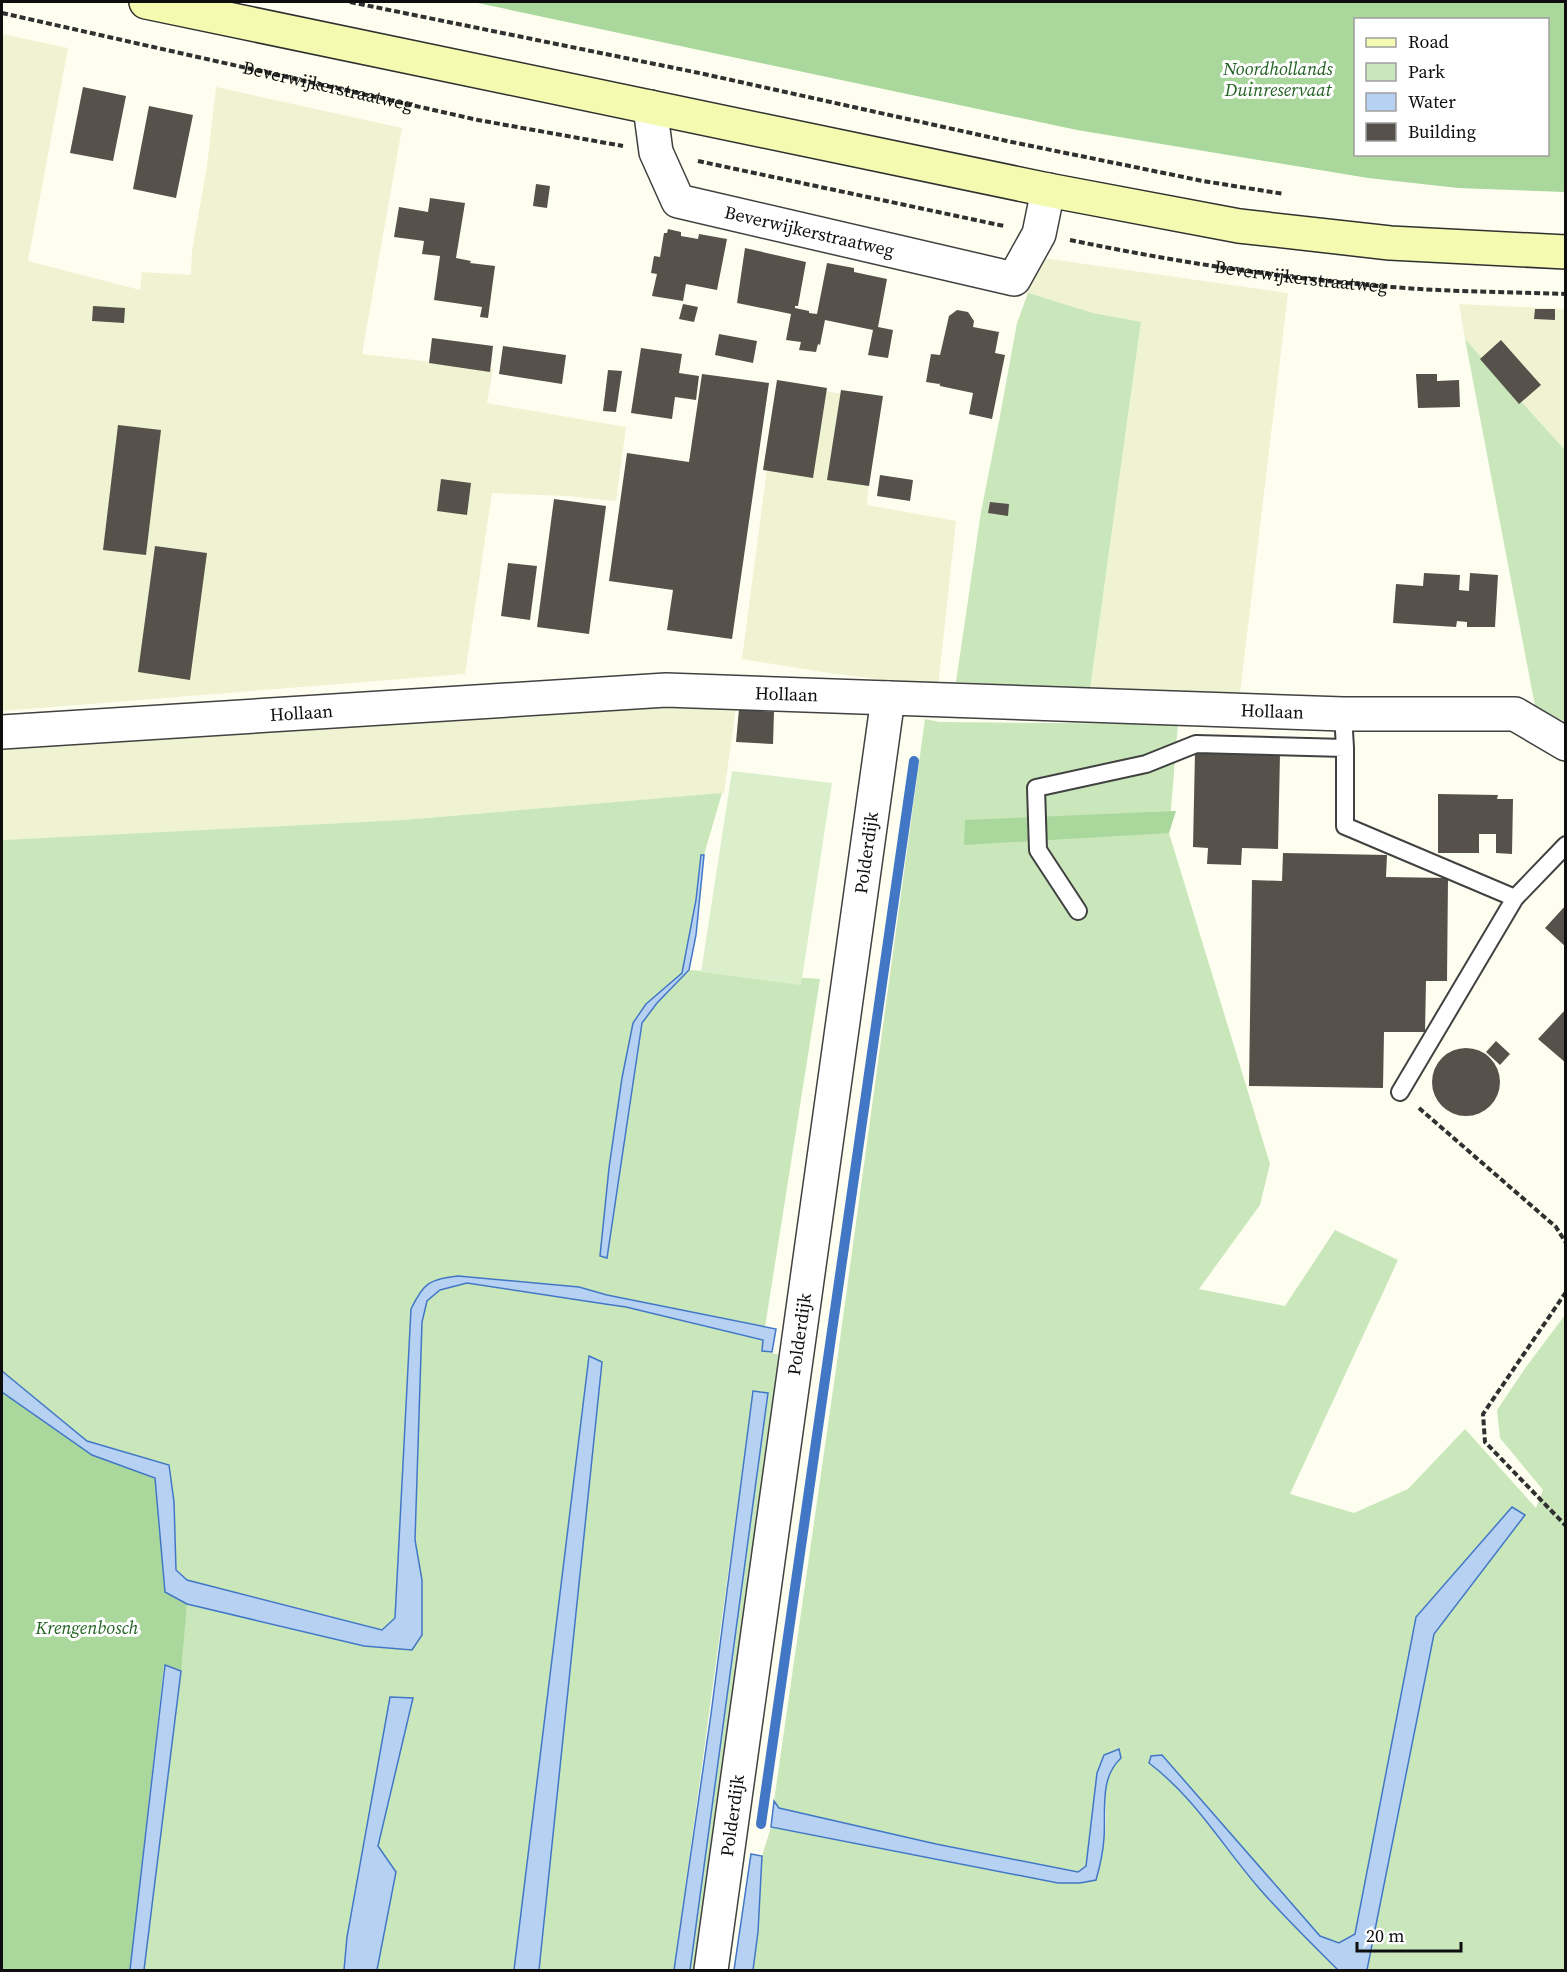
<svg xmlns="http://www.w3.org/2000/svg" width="1567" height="1972" viewBox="0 0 1567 1972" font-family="'Source Serif 4',serif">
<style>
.farmland{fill:#eff3d1}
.green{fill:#c9e7bb}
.forest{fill:#aad79b;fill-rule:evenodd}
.pitch{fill:#dcefcc}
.water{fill:#b7d1f3;stroke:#4277c6;stroke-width:1.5}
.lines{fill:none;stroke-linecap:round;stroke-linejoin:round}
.stream{stroke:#4277c6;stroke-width:10}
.building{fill:#56514b}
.lane-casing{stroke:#414141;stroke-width:20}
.street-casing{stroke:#414141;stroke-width:36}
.secondary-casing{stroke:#303030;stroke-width:36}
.path{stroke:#303030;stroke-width:4;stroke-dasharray:6 3;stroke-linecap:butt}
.lane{stroke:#fff;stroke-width:16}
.street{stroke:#fff;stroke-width:33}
.secondary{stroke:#f4faaf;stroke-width:33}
.labels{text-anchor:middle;stroke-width:6;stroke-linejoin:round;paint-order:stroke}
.park-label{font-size:18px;font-style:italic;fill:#226222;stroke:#fff}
.street-label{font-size:18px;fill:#0e0e0e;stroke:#fff}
</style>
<rect width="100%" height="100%" fill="#fefef0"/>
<!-- farmland -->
<path class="farmland" d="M2 34 68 48 28 261 140 290 142 272 191 275 192 251 207 166 216 87 402 128 362 354 493 369 487 403 626 427 616 501 567 496 492 493 465 674 2 711Z
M1029 256 1288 293 1240 693 1090 689 1141 323 1093 313 1022 292Z
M1459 304 1565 309V450L1465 339Z
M778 385 875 398 867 505 956 521 938 687 829 673 742 659Z
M738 694 724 793 402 820 2 840V737Z"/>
<!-- green -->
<path class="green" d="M1028 293 1093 313 1141 322 1090 689 956 682 981 512 1000 416 1017 323Z
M1465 339 1565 450V722L1535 706Z
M925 719 940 722 1178 724 1169 833 1270 1164 1260 1205 1199 1289 1285 1306 1335 1230 1398 1260 1290 1494 1354 1513 1408 1489 1465 1429 1536 1508 1543 1490 1500 1438 1497 1410 1526 1367 1565 1315 1566 1484 1563 1486 1566 1488 1565 1970H1367L1434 1634 1524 1515 1416 1617 1356 1934 1339 1943 1320 1936 1162 1755 1151 1756 1149 1763C1194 1798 1221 1845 1258 1887 1283 1916 1311 1943 1338 1970H753L758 1932 762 1856 771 1827 1058 1883H1080C1087 1871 1101 1849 1104 1837 1111 1809 1095 1782 1121 1758L1097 1773 1086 1866 1078 1872 936 1844 779 1808 774 1801 835 1376Z
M722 793 704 855H701L696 900 682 973 646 1004 633 1023 622 1078 609 1168 600 1256 607 1258 642 1023 657 1003 689 970 820 979 765 1327 607 1295 579 1287 458 1276 411 1309 395 1618 382 1630 187 1580 176 1570 174 1502 169 1465 87 1441 2 1371V840L402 820Z
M467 1283 626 1307 763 1340 762 1351 790 1357 703 1970H690L768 1394 753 1391 674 1970H143L187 1604 412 1650 422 1322 427 1301 440 1290Z"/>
<!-- forest -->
<path class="forest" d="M473 2H1565V192L1458 188 1368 178 1077 130ZM1356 20H1548V154H1356Z
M1176 811 1169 833 964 845 965 820Z
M2 1392 92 1455 155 1478 165 1592 187 1604 181 1671 164 1665 130 1970H2Z"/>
<!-- pitch -->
<path class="pitch" d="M732 771 832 783 801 985 701 972Z"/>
<!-- water -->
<path class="water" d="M701 855H704L696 935 689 970 657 1003 642 1023 607 1258 600 1256 609 1168 622 1078 633 1023 646 1004 682 973 696 900Z
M458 1276 579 1287 607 1295 776 1329 772 1352 762 1351 763 1340 626 1307 605 1304 467 1283 440 1290 427 1301 422 1322 415 1540 422 1580V1635L412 1650 364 1646 187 1604 165 1592 155 1478 92 1455 2 1392V1371L87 1441 169 1465 174 1502 176 1570 187 1580 382 1630 395 1618 411 1309C424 1282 429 1280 458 1276Z
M589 1356 602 1362 539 1970H514Z
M753 1391 768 1393 690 1970H674L711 1714Z
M1512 1507 1525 1515 1434 1634 1367 1970H1338C1311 1943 1283 1916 1258 1887 1221 1844 1195 1798 1149 1763L1151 1756 1162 1755 1320 1936 1339 1943 1355 1934 1416 1617Z
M165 1665 181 1671 144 1970H130Z
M390 1697 413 1698 378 1846 396 1872 377 1970H344L347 1937Z
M1119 1749 1121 1758C1099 1778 1106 1811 1104 1838 1103 1853 1100 1866 1096 1880L1080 1883H1058L771 1827 774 1801 779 1808 936 1844 1078 1872 1086 1866 1097 1773 1104 1755Z
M751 1854 762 1856 758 1932 753 1970H734Z"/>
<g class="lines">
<!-- stream -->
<path class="stream" d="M761 1824 914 761"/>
</g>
<!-- building -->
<path class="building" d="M83 87 126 96 113 161 70 153Z
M149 106 193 115 176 198 133 189Z
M536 184 550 186 547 208 533 206Z
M430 198 465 203 456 258 471 261 470 263 495 266 488 318 480 317 482 307 434 300 440 256 422 254 424 241 394 237 399 207 428 212Z
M668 229 681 232V236L698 239 699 234 727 239 717 290 686 284 683 301 652 296 657 274 651 273 654 256 660 257 664 233H667Z
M745 248 806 262 798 306H795V308L809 311V313L817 314 827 263 854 268V272L887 279 878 327 893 330 888 358 868 355 873 330 825 320 820 345 818 344 816 352 799 350 801 342 786 340 791 314 737 303Z
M683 304 698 307 694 322 679 319Z
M93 306 125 308 124 323 92 321Z
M1535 309H1555V320L1534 319Z
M957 310 968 312 974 321 973 327 999 332 995 353 1005 355 992 419 969 414 973 393 940 386 939 382V384L926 382 931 354 940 355 949 316Z
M719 334 757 341 753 363 715 355Z
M432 338 493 346 490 372 429 363Z
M1501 340 1541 385 1519 404 1480 359Z
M503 346 566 355 562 384 499 374Z
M641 348 682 354 679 373 699 376 696 400 675 397 672 419 631 413Z
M608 370 622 371 616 412 603 411Z
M702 374 769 383 732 639 667 630 673 590 609 581 627 453 689 462Z
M1416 374H1437V381L1459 380 1460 407 1418 408Z
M777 380 827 388 813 478 763 470Z
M841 390 883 396 869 486 827 480Z
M118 425 161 430 146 555 103 550Z
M880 475 913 480 910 501 877 496Z
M441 479 471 483 467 515 437 511Z
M554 499 606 506 589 634 537 627Z
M990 502 1009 504 1008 516 988 513Z
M155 546 207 553 190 680 138 672Z
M508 563 537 566 530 620 501 616Z
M1424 573 1460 575 1459 590 1469 591 1470 573 1498 575 1495 627H1467V622L1457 621 1456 627 1393 623 1396 584 1423 586Z
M739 709 774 712 773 744 736 742Z
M1195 752 1280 754 1278 849 1242 848 1241 865 1207 864 1208 848 1193 847Z
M1438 794 1498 795 1497 799H1513L1512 854 1496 853V834H1479V853H1438Z
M1283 853 1387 855 1386 877 1448 878 1447 981H1426L1425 1032H1384L1383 1088 1249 1086 1252 880 1282 881Z
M1566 905V947L1545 928Z
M1566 1009V1063L1538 1039Z
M1496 1041 1510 1054 1500 1065 1486 1052Z
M1432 1082a34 34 0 1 1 68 0a34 34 0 1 1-68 0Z"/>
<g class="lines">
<!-- lane casing -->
<g class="lane-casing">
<path id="lane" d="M1345 748V826L1515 898
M1078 911 1038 850 1036 788 1146 764 1196 744 1345 748 1343 714
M1400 1092 1515 898 1566 845"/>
</g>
<!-- street casing -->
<g class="street-casing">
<g id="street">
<path id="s3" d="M650 107 656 152 678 201 1014 279 1039 234 1048 190"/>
<path id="s4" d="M2 732 666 690 1343 714H1515L1566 744"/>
<path id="s5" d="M711 1970 888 698"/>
</g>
</g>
<!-- secondary casing -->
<g class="secondary-casing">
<path id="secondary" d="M146 2 1048 190 1239 226 1390 243 1566 252"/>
</g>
<!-- path -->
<g class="path">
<path d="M350 2 704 74 1007 141 1203 181 1284 194"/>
<path id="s1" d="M2 13 478 120 623 146"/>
<path d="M698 161 1004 226"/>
<path id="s2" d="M1070 240C1181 263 1293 280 1405 288 1459 292 1512 292 1566 294"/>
<path d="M1419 1108 1556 1227 1566 1243"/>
<path d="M1566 1292 1483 1414 1485 1442 1566 1526"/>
</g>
<!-- lane -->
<use href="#lane" class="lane"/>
<!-- street -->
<use href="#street" class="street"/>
<!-- secondary -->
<use href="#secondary" class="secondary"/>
</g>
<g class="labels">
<!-- park labels -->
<g class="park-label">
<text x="1278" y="75">Noordhollands<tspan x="1278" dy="21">Duinreservaat</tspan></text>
<text x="87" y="1634">Krengenbosch</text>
</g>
<!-- street labels -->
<g class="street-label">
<text dy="6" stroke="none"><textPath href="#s1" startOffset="334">Beverwijkerstraatweg</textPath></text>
<text dy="6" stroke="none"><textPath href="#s3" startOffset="234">Beverwijkerstraatweg</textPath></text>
<text dy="6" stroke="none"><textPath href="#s2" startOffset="234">Beverwijkerstraatweg</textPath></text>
<text dy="6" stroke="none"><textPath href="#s4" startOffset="786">Hollaan</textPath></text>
<text dy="6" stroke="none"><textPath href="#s4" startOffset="1272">Hollaan</textPath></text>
<text dy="6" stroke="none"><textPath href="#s4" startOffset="300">Hollaan</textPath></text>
<text dy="6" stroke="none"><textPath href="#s5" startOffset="1128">Polderdijk</textPath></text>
<text dy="6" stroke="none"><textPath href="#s5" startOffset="642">Polderdijk</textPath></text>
<text dy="6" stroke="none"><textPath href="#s5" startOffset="156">Polderdijk</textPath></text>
</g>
</g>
<!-- border -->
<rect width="1567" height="1972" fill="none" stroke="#0e0e0e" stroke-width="6"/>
<!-- legend -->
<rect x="1354" y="18" width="195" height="138" fill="#ffffff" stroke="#9f9f9f" stroke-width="1.5"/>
<rect x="1366" y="38" width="30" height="9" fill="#f4faaf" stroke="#9f9f9f" stroke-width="1.5"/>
<text x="1408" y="48" font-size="18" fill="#0e0e0e">Road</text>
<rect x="1366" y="63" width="30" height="18" fill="#c9e7bb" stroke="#9f9f9f" stroke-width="1.5"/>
<text x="1408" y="78" font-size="18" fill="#0e0e0e">Park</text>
<rect x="1366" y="93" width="30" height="18" fill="#b7d1f3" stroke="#9f9f9f" stroke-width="1.5"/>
<text x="1408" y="108" font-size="18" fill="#0e0e0e">Water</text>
<rect x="1366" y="123" width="30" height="18" fill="#56514b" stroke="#9f9f9f" stroke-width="1.5"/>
<text x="1408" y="138" font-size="18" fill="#0e0e0e">Building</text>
<!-- scale -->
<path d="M1357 1942v9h104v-9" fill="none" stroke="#0e0e0e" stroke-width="3"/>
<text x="1366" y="1942" font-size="18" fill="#0e0e0e" stroke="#ffffff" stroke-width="4.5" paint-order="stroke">20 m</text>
</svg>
